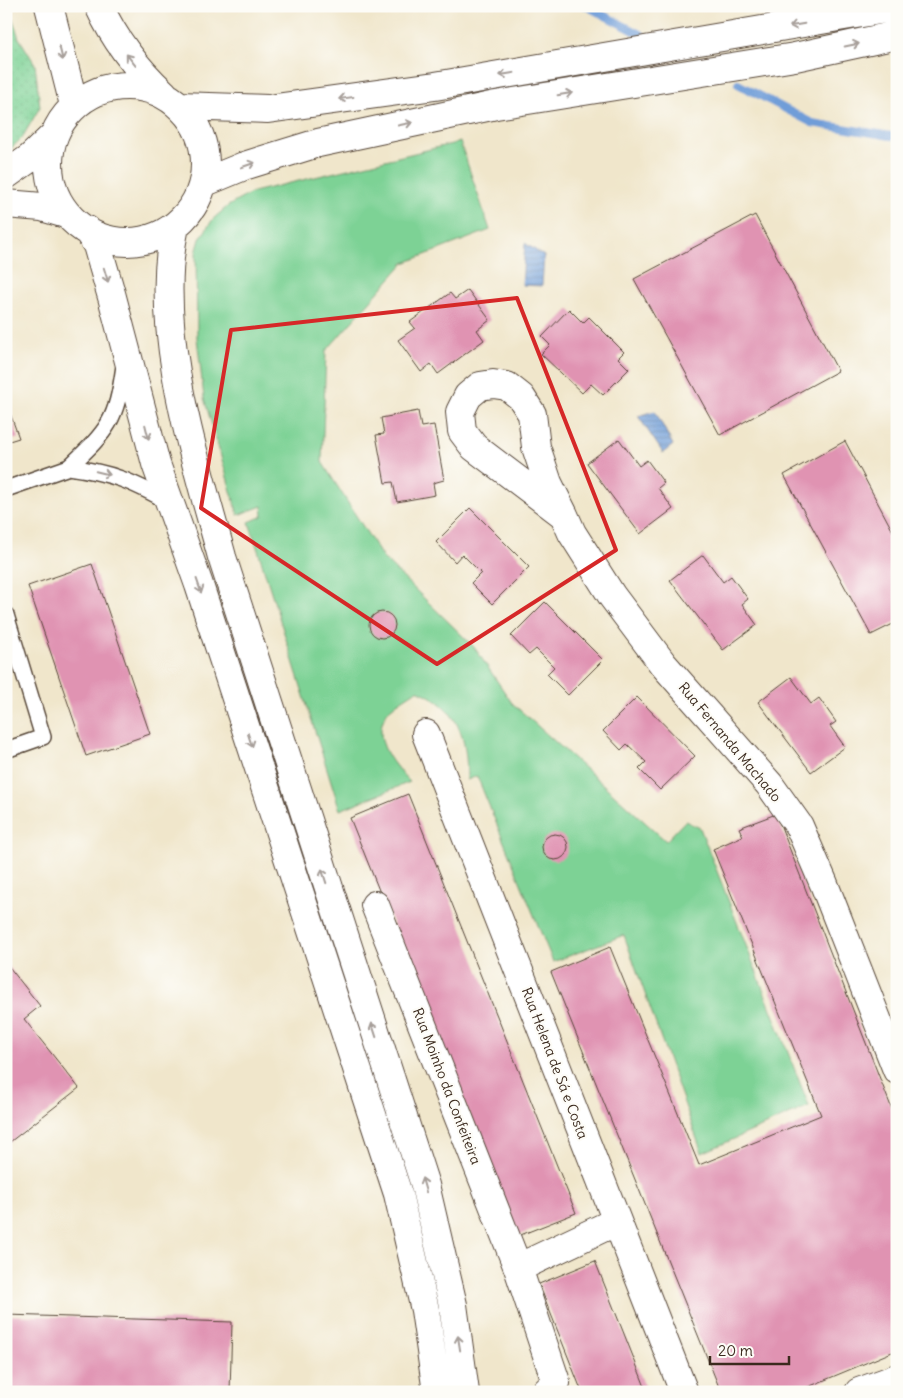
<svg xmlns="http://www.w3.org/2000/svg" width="903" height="1398" viewBox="0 0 903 1398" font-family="Delius,sans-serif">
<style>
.grass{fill:#7dd295;stroke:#5c7e5a}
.park{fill:url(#park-dots);stroke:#5c7e5a}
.water{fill:url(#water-rules);stroke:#55647b}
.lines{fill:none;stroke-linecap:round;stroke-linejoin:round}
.stream{stroke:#6f9dd8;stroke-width:8}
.building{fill:#e093b2}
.lane-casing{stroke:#564638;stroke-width:18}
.street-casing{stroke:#564638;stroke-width:30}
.secondary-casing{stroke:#564638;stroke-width:30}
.lane{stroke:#fff;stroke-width:15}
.street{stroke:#fff;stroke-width:28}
.secondary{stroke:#fff;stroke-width:28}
.oneway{stroke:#a79f9a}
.marked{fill:none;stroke:#d62828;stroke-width:4;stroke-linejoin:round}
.labels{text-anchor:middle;stroke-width:4.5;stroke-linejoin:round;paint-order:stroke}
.street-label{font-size:14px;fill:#3b2a1e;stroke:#fdfcf7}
</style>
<defs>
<pattern id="park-dots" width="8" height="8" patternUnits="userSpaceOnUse" patternTransform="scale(1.25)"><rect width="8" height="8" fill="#7dd295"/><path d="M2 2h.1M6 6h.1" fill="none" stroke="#6db480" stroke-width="1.8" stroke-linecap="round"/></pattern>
<pattern id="water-rules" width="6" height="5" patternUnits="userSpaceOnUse" patternTransform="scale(1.25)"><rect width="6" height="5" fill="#6f9dd8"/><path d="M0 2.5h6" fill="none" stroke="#5c80af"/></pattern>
</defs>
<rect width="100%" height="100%" fill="#fdfcf7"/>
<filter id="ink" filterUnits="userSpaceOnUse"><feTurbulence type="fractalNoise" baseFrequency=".02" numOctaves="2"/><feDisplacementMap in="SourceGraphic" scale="10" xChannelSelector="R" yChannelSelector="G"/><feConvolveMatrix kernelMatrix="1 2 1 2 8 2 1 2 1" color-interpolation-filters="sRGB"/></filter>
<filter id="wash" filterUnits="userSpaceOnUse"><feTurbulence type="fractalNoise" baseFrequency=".0096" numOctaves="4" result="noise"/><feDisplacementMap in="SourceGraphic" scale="20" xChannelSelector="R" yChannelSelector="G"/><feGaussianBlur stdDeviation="1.12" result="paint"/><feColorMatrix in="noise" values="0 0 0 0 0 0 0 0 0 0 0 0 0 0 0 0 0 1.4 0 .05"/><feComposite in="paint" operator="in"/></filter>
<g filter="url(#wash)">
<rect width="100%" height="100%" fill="#f0e6cb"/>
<!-- grass -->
<path class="grass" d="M460 142 490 230 404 263 326 351 322 462 383 558 474 647 512 703 666 841 685 821 700 828 809 1106 702 1153 624 935 553 962 477 776 467 780C467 737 459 708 417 690 408 696 399 701 391 708 367 733 391 763 410 782L340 810 249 522 263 516 262 506 238 515 204 398 197 338 196 253 200 239 213 219 228 206 253 192Z"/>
<!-- park -->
<path class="park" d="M11 14 19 38 35 64 40 107 22 138 6 153V22Z"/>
<!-- water -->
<path class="water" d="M525 243 544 256 542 286 522 285Z
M655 411 673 445 663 453 638 416Z"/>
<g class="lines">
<!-- stream -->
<path class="stream" d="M586 6 642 35
M738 84 812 123 897 137"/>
</g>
<g id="blocks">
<!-- building -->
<path class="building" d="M755 215 838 371 720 435 634 279Z
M468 290 490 320 477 330 484 340 438 374 431 364 421 372 398 340 415 328 410 322 450 293 455 299Z
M569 309 583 323 589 317 624 352 618 358 629 369 603 395 591 384 582 393 541 354 550 345 542 337Z
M6 402 19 438 6 442Z
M418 411 421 427 434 425 444 480 433 483 435 495 397 502 393 482 385 483 376 435 384 434 381 418Z
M619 439 639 466 647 460 664 483 658 488 673 509 640 534 587 463Z
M845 441 897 539V622L871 635 784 475Z
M470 508 529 567 492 604 471 583 481 573 462 554 455 562 436 542Z
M703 555 723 582 731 576 748 599 742 604 757 625 723 650 670 580Z
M92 564 150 734 86 756 28 586Z
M545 602 603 660 568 695 547 674 554 667 536 649 529 655 511 636Z
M369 625a13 13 0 1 1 26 0a13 13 0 1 1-26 0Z
M791 677 811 704 819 698 836 722 830 726 845 747 811 772 758 702Z
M637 697 695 756 660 790 639 769 646 762 627 744 621 750 603 731Z
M408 794 576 1213 518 1236 350 818Z
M776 814 897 1122V1350L796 1392H721L551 972 610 947 699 1165 821 1115 713 849 743 836 739 828Z
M542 847a13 13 0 1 1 26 0a13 13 0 1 1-26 0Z
M6 963 40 1006 24 1019 79 1088 6 1145Z
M595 1261 636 1364 647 1392H582L539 1284Z
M6 1315 232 1322 230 1392H6Z"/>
</g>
</g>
<g filter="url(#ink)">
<use href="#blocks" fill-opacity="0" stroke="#564638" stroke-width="1"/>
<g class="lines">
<!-- lane casing -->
<g class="lane-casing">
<path id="lane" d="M124 366C116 422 109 429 69 467 112 473 131 481 169 502
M6 489 69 467
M6 615 43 737 6 750"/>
</g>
<!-- street casing -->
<g class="street-casing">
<path id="street" d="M6 175 30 158 54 135
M6 204 42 207 66 214
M564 515 474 447 462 431 460 412 468 396 480 386 493 384 507 386 521 397 532 414 536 447 548 483 564 515 572 533 612 596 663 664 769 784 799 826 824 884 897 1070
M426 734 684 1392
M375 905 518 1268
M546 1392 556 1382 518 1268 617 1221
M859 1392 897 1378"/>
</g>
<!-- secondary casing -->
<g class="secondary-casing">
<path id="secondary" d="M49 6 74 105
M99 6C115 41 136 68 164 94
M49 164a78 78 0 1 1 156 0a78 78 0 1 1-156 0Z
M179 106 268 109 435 86 897 7
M203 183 244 166 318 143 496 105 795 57 897 35
M175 226C152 328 195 458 222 557L425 1185 453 1305 465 1392
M87 230 97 245 112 297 156 464 199 585 398 1194 425 1310 437 1392"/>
</g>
<!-- lane -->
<use href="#lane" class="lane"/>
<!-- street -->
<use href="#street" class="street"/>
<!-- secondary -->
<use href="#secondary" class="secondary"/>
</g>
<!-- one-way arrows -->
<defs><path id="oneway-shaft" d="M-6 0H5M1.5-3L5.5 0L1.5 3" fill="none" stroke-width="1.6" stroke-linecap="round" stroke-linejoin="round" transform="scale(1.25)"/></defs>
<g class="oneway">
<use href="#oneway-shaft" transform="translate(797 25) rotate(170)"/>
<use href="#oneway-shaft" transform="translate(852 45) rotate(-12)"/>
<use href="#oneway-shaft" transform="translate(61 53) rotate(76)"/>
<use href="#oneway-shaft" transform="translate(131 60) rotate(-128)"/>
<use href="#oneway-shaft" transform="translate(507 74) rotate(171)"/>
<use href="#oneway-shaft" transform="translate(565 94) rotate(-9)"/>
<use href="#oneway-shaft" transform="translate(346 98) rotate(172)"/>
<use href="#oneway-shaft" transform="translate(405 124) rotate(-12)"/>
<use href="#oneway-shaft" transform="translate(248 165) rotate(-19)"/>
<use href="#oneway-shaft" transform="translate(106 275) rotate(73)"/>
<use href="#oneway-shaft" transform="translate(147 432) rotate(76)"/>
<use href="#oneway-shaft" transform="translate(103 473) rotate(14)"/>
<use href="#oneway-shaft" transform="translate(199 586) rotate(71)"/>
<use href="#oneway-shaft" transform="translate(250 740) rotate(72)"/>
<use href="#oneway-shaft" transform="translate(324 876) rotate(-108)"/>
<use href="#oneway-shaft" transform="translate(374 1030) rotate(-108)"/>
<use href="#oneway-shaft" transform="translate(424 1185) rotate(-106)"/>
<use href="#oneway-shaft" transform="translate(459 1343) rotate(-99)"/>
</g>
</g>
<!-- marked area -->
<path class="marked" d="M517 298 616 550 437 664 201 508 231 330Z"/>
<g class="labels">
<!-- street labels -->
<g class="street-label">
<text transform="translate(730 742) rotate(50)" y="5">Rua Fernanda Machado</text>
<text transform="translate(555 1063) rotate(69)" y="5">Rua Helena de Sá e Costa</text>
<text transform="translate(447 1086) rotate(69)" y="5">Rua Moinho da Confeiteira</text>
</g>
</g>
<!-- margin -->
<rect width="903" height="1398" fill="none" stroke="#fdfcf7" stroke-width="25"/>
<!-- scale -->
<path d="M710 1356v8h79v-8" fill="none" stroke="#3b2a1e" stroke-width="2.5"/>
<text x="718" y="1356" font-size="15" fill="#3b2a1e" stroke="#fdfcf7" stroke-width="4" paint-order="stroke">20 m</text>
</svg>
